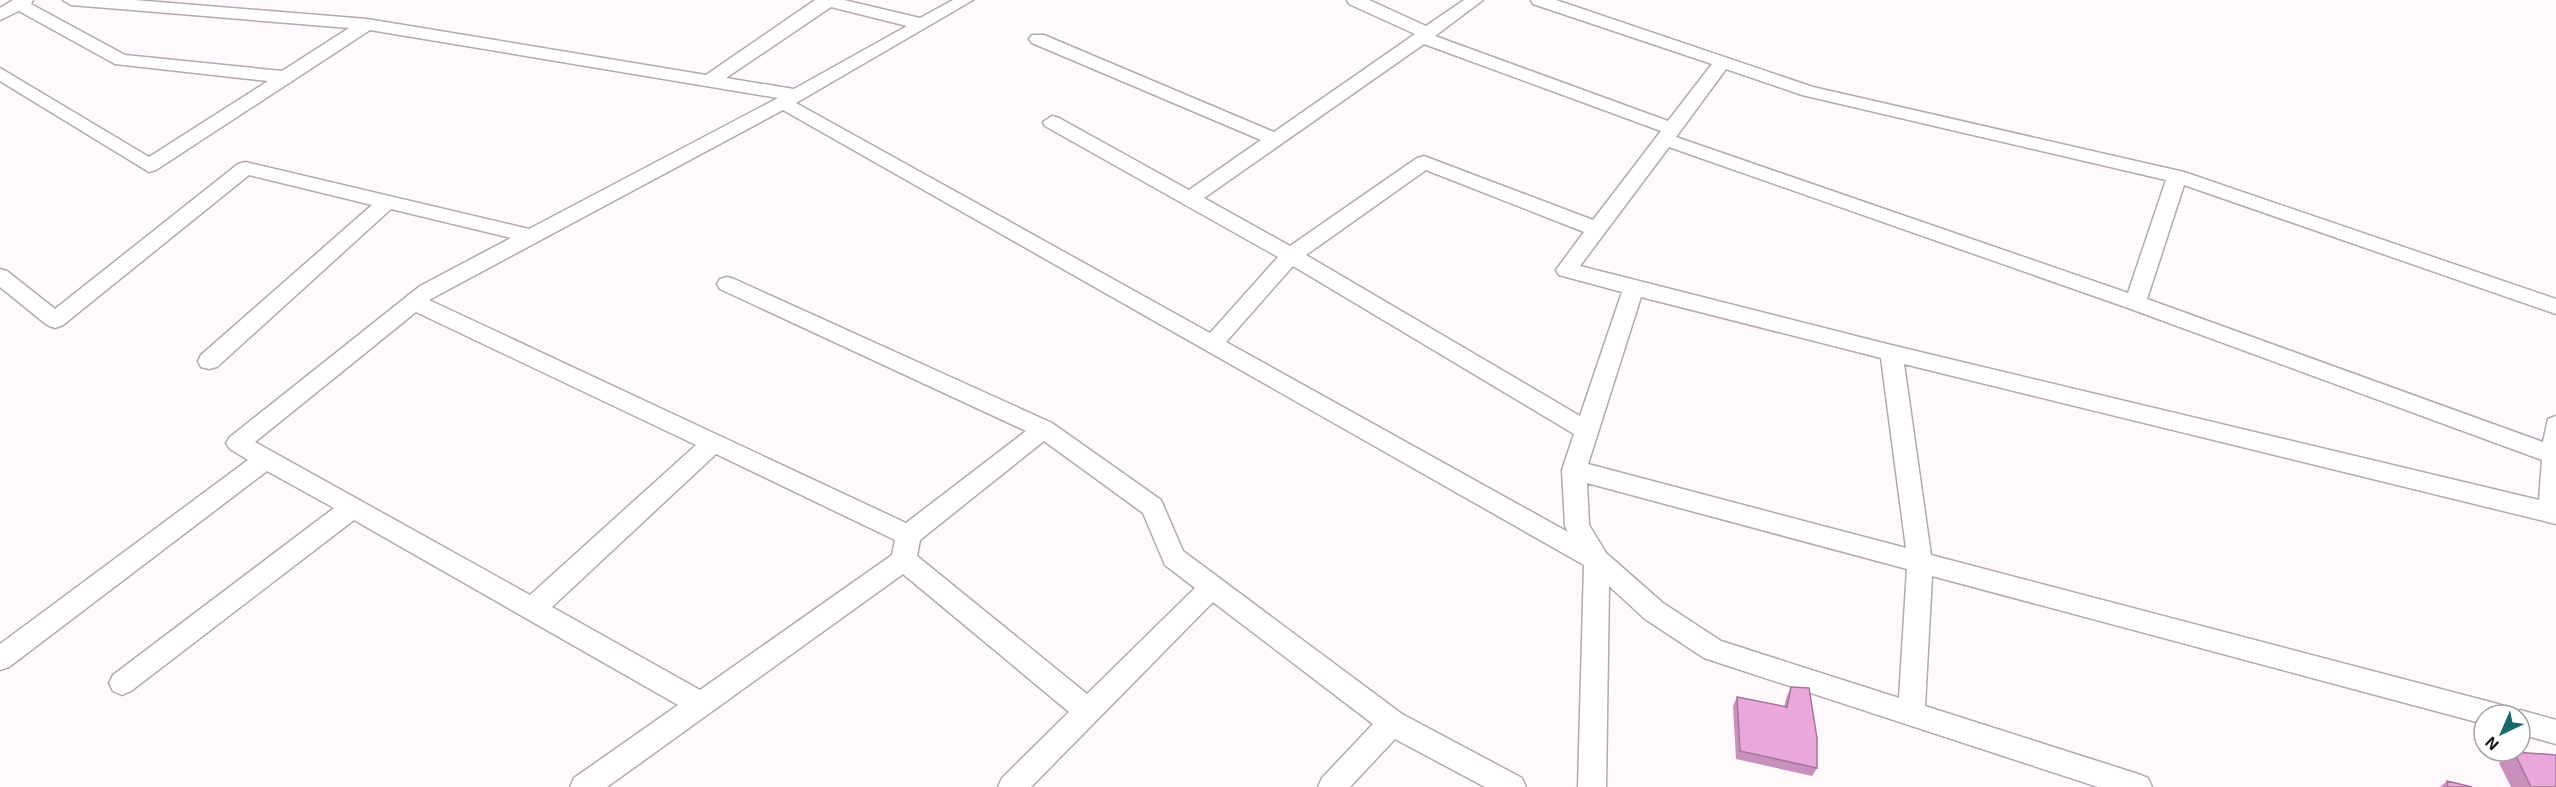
<svg xmlns="http://www.w3.org/2000/svg" width="2556" height="787" viewBox="0 0 2556 787" font-family="'Exo 2',sans-serif">
<style>
.lines{fill:none;stroke-linecap:round;stroke-linejoin:round}
.street-casing{stroke:#b4a8b1;stroke-width:3}
.street{fill:#fff;fill-rule:evenodd}
.wall{fill:#c990bd}
.building{fill:#eaa7dc;stroke:#a4759a;stroke-width:1.5}
</style>
<rect width="100%" height="100%" fill="#fef9fd"/>
<g class="lines">
<!-- street casing -->
<g class="street-casing">
<path id="street" d="M13 0H33L31 4 125 55 282 71 349 28 71 5 63 0H134L367 19 706 75 815 0H844L920 18 953 0H973L796 103 1210 333 1278 257 1045 126 1043 122 1052 116 1059 118 1189 190 1261 140 1032 43 1029 39 1032 35H1044L1274 132 1415 34 1349 4 1347 0H1369L1426 26 1464 0H1483L1435 36 1668 121 1712 64 1533 4 1531 0H1556L1813 87 2184 172 2556 299V314L2184 185 2147 299 2543 442 2548 419 2556 416V524L1904 364 1931 555 2494 703 2504 706 2508 715H2484V724L1932 576 1925 706 2138 774 2148 778 2152 787H2098L1704 658 1645 619 1609 586 1606 787H1578L1584 565 783 110 429 300 906 523 1026 431 720 289 717 284 720 279 727 277 734 279 1052 423 1161 500 1183 551 1402 714 1522 778 1526 787H1485L1395 739 1350 787H1318L1322 778 1373 724 1213 602 1031 787H998L1002 778 1069 712 903 574 607 787H570L574 778 678 705 354 520 131 691 122 695 113 691 109 683 113 675 334 508 267 471 9 667 0 670V644L248 460 230 449 226 443 230 437 420 286 511 238 391 209 217 367 209 369 201 367 198 361 201 355 372 205 249 175 63 325 55 328 47 325 0 287V269L7 271 55 309 238 164 245 162 529 229 778 98 370 30 156 170 149 172 0 81V68L149 157 268 81 115 64 19 11 0 20V8ZM831 7 907 26 794 89 726 78ZM1424 44 1661 131 1593 220 1424 156 1417 158 1290 246 1204 198ZM1726 69 1802 95 2166 180 2128 293 1676 137ZM1669 147 2128 308 2542 460 2539 500 1891 345 1580 266ZM1426 170 1584 232 1556 270 1559 275 1622 292 1580 416 1306 255ZM1293 266 1574 434 1562 470 1565 526 1568 532 1226 342ZM1641 297 1881 358 1906 548 1588 464ZM416 312 696 445 530 595 255 442ZM1044 441 1143 513 1165 565 1195 588 1087 694 917 556 920 540ZM716 454 895 540 892 555 700 690 552 607ZM1587 483 1907 569 1899 698 1721 641 1663 603 1606 553 1589 525Z
M2520 710 2556 720V744L2520 734V715H2510Z"/>
</g>
<!-- street -->
<use href="#street" class="street"/>
</g>
<!-- wall -->
<path class="wall" d="M1791 687 1817 768 1812 776 1736 759 1733 706 1737 697 1784 707 1787 696Z
M2514 752 2556 787H2511L2499 763Z
M2447 781 2472 787H2440Z"/>
<!-- building -->
<path class="building" d="M1791 687 1809 688 1817 738V768L1740 751 1737 697 1787 707Z
M2514 752 2556 755V787H2531Z
M2447 781 2472 787H2448Z"/>
<!-- north arrow -->
<g transform="translate(2502 733) rotate(224)"><circle r="28" fill="#ffffff" stroke="#a3a1a2" stroke-width="1.5"/>
<path d="M0-4.5L10 22L0 15L-10 22Z" fill="#1a6869"/>
<text y="-9" font-size="16" font-weight="bold" text-anchor="middle" fill="#181417">N</text>
</g>
</svg>
